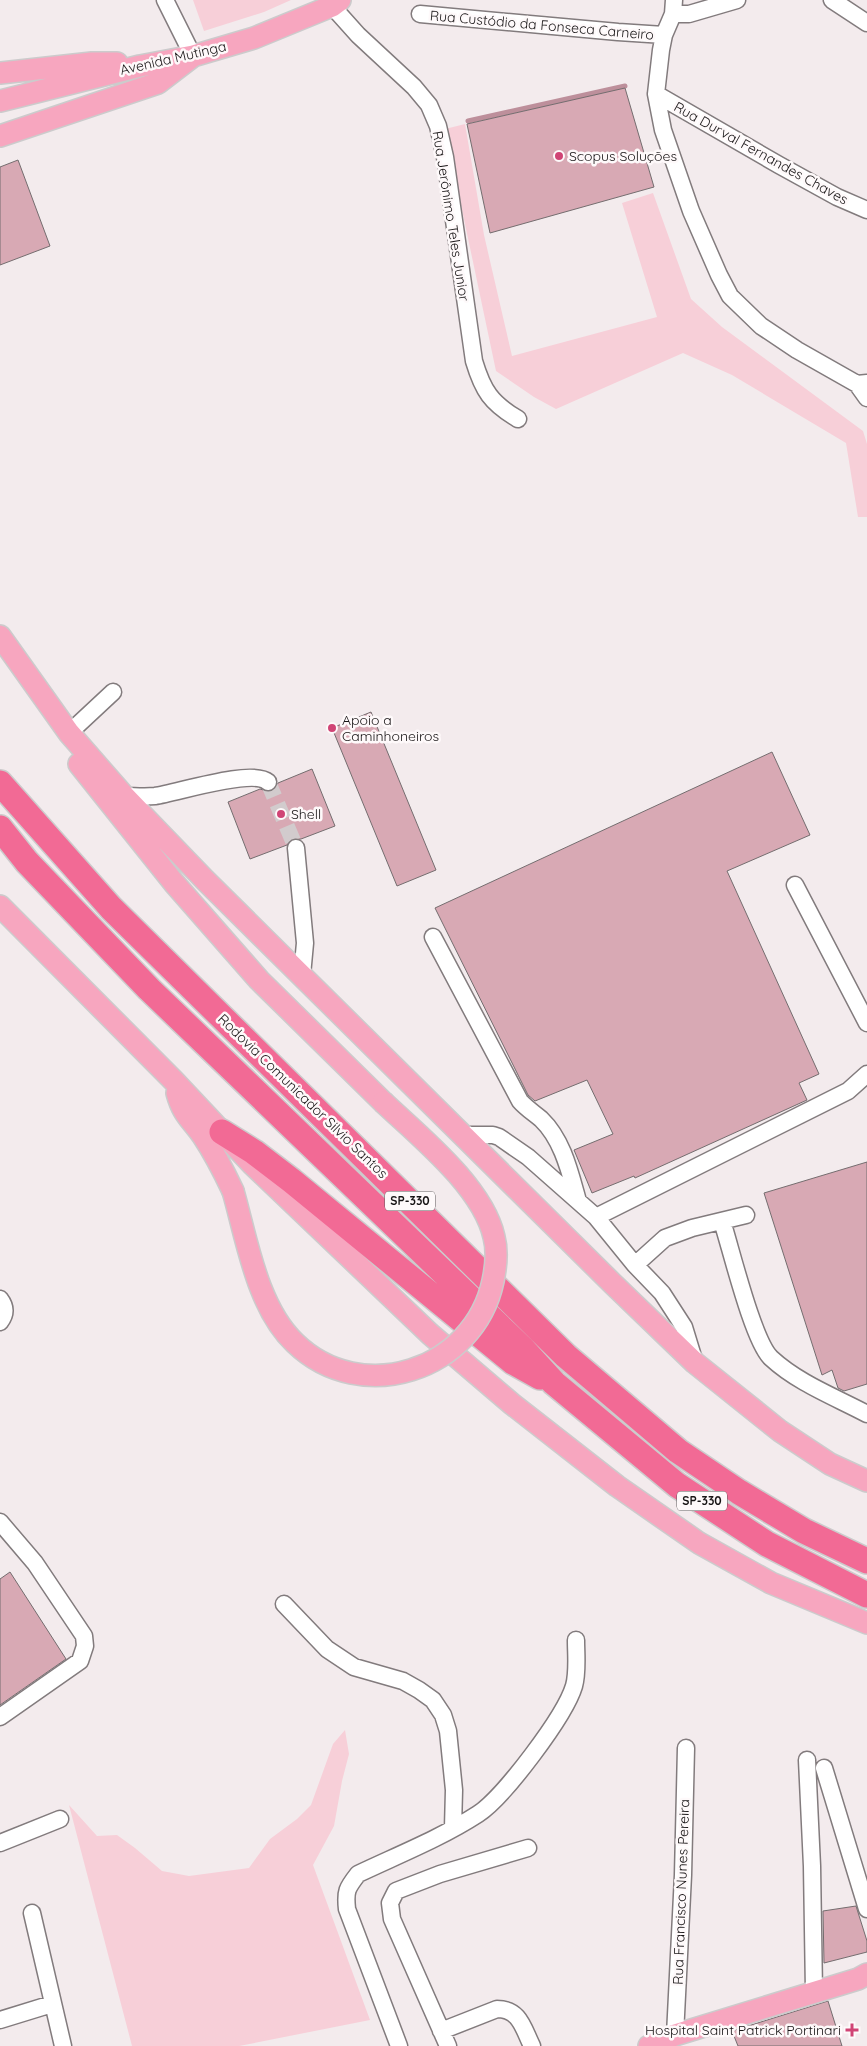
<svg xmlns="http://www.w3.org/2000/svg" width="867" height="2046" viewBox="0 0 867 2046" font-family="Quicksand,sans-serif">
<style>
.green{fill:#f7cfd8}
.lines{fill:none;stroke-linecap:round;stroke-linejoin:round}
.stream{stroke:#bd8f9b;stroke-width:5}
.building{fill:#d8a9b4;stroke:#746d6f}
.minor-tunnel{stroke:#d2cbcd;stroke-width:16;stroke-dasharray:16 8;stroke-linecap:butt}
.minor-casing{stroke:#827b7d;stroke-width:19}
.major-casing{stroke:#cccbcc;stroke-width:24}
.highway-casing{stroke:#cccbcc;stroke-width:28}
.minor{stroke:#fff;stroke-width:16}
.major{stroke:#f7a6bf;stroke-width:21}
.highway{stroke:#f26a95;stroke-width:25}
.major-bridge-casing{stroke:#cccbcc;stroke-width:24;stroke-linecap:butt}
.major-bridge{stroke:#f7a6bf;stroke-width:21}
.poi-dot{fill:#d04475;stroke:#fef9fa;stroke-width:2}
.labels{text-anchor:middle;stroke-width:5;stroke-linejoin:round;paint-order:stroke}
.shield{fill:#fef9fa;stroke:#5c595a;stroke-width:1}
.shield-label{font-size:12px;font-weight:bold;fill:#171415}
.street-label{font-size:14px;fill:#171415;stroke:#fef9fa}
.poi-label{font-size:14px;fill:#171415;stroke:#fef9fa;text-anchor:start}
</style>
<rect width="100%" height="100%" fill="#f3ebed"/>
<!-- green -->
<path class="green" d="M193 0H291L264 12 204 31Z
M465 124 484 235 512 356 657 317 622 203 653 193 691 299 722 327 863 431 867 444V517H858L846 443 732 375 683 353 556 409 534 397 496 371 445 129Z
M345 1730 349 1754 342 1781 334 1826 313 1865 370 2020 239 2046H132L69 1805 97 1836 117 1835 135 1848 162 1871 189 1876 249 1868 270 1839 297 1819 311 1805 333 1744Z"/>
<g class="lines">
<!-- stream -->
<path class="stream" d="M468 121 625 86"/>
</g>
<!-- building -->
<path class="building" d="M625 88 654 187 490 233 467 124Z
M18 160 50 246 0 265V167Z
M371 712 436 870 397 886 332 728Z
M772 752 810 835 727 871 819 1074 799 1083 807 1100 635 1178 634 1176 592 1193 574 1150 613 1134 587 1080 535 1101 528 1095 435 908Z
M312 769 335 826 301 839 291 840 287 845 250 859 228 802 260 789 270 792 274 790 278 783Z
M867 1162V1384L844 1391 838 1388 832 1370 822 1375 764 1193Z
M10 1572 66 1659 0 1705V1579Z
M856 1906 867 1941V1952L824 1963 823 1911Z
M828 2001 842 2046H738L732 2031Z"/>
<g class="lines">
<!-- minor-tunnel -->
<path class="minor-tunnel" d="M268 782 296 848"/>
<!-- minor casing -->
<g class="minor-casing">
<path id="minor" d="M165 0 193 56
M674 0 673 14 664 35 661 50 656 94 663 130 691 211 719 275 730 296 761 326 797 350 857 384 867 383
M832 0 867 23
M332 6 358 35 414 87 429 105 438 126 445 157 474 361C483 391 491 403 518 419
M420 14 618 32 664 35
M673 14H689L737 0
M656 94 779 165 837 197 867 210
M857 384 867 398
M69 733 113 692
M124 796C134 796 145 797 155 796 177 793 252 768 268 782
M296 848 305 943 302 975
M795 885 867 1023
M433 937 520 1101C526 1108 534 1113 541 1119 563 1140 570 1173 578 1201
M462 1135H493L499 1137 528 1157 596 1217 635 1265 662 1293 684 1327 695 1363
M596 1217 848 1091 867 1074
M722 1221C731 1249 753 1341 771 1358 798 1383 835 1397 867 1414
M635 1265 665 1238 692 1228 746 1215
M0 1299C6 1307 6 1314 0 1322
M0 1522 35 1563 84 1636 85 1646 80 1661 0 1717
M284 1604 327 1649 354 1667 403 1681 419 1690 433 1700 443 1715 448 1731 454 1790 453 1828
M807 1760 812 1866 814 1992
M824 1768 867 1909
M0 1843 60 1819
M32 1913 63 2046
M0 2020 52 2004
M441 2031 497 2009C520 2009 523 2028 532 2046
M675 2035 683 1875 686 1748
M399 2046 347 1909C345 1891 347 1888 358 1874 398 1855 441 1838 478 1814 504 1797 565 1716 574 1686 578 1672 576 1655 576 1640
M448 2046 392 1919 390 1903 396 1891 440 1874 528 1848"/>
</g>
<!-- major casing -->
<g class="major-casing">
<path id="major" d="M0 73 92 63H117
M0 101 140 66 193 56 254 38 332 6 340 0
M0 136 158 83 192 57
M0 636 69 733 124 796 205 880 613 1284 695 1363 780 1431 830 1464 867 1481
M79 764 174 883 259 980 383 1102
M0 906 174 1081 252 1164 430 1334 512 1404 617 1486 699 1543 771 1583 867 1623
M177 1093C183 1115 191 1119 203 1136 215 1154 224 1172 233 1191
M649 2046 675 2035 858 1979 867 1974"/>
</g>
<!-- highway casing -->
<g class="highway-casing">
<path id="highway" d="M0 783 111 908 566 1356 678 1451 739 1492 804 1531 867 1561
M0 828 27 862 149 989 522 1348 554 1383 677 1485 767 1544 867 1595
M222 1132 254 1152 292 1181 513 1362 540 1377"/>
</g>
<!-- minor -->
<use href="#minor" class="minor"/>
<!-- major -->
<use href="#major" class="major"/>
<!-- highway -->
<use href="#highway" class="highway"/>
<!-- major-bridge casing -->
<g class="major-bridge-casing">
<path id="major-bridge" d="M233 1191C247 1240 257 1307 295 1343 361 1407 474 1371 493 1281 496 1267 498 1252 494 1237 483 1187 419 1136 383 1102"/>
</g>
<!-- major-bridge -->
<use href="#major-bridge" class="major-bridge"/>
</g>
<!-- markers -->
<g class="poi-dot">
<circle cx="559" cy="156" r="5"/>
<circle cx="332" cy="728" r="5"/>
<circle cx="281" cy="814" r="5"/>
<path d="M849.5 2022.5h5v5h5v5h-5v5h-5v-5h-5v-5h5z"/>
</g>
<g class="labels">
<!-- shield labels -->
<g class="shield">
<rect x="385" y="1191.5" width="50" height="19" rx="4"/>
<rect x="677" y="1491.5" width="50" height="19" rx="4"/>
</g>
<g class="shield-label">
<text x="410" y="1205">SP-330</text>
<text x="702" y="1505">SP-330</text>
</g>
<!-- street labels -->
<g class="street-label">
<text transform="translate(542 25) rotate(5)" y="5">Rua Custódio da Fonseca Carneiro</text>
<text transform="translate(173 58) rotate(-13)" y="5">Avenida Mutinga</text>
<text transform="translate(761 153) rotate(29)" y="5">Rua Durval Fernandes Chaves</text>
<text transform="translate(451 216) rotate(81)" y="5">Rua Jerônimo Teles Junior</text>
<text transform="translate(303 1096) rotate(44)" y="5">Rodovia Comunicador Silvio Santos</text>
<text transform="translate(681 1892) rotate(-88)" y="5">Rua Francisco Nunes Pereira</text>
</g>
<!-- poi labels -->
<g class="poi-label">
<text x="569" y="161">Scopus Soluções</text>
<text x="342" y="725">Apoio a<tspan x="342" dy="16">Caminhoneiros</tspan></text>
<text x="291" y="819">Shell</text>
<text x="841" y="2035" text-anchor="end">Hospital Saint Patrick Portinari</text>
</g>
</g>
</svg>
